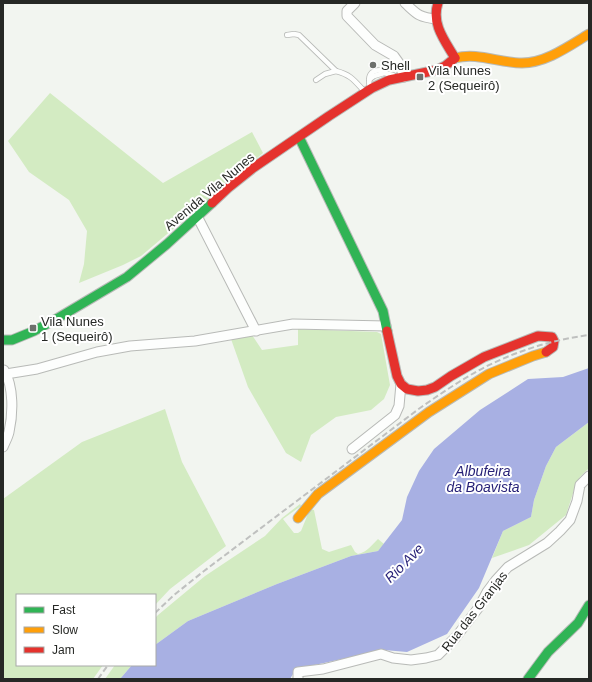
<svg xmlns="http://www.w3.org/2000/svg" width="592" height="682" viewBox="0 0 592 682" font-family="Helvetica,sans-serif">
	<rect width="100%" height="100%" fill="#f2f5f0"/>
	<!-- green -->
	<g fill="#d3ebc2">
		<path d="M 50,93 L 163,183 L 252,132 L 263,153 L 141,256 L 123,265 L 79,283 L 84,264 L 87,231 L 69,200 L 29,172 L 8,141 Z"/>
		<path d="M 298,329 L 377,332 L 381,334 L 390,385 L 384,399 L 371,410 L 336,417 L 311,435 L 301,462 L 286,453 L 248,387 L 231,339 L 252,335 L 262,350 L 298,345 Z"/>
		<path d="M 165,409 L 182,462 L 226,546 L 170,589 L 155,605 L 155,595 L 17,595 L 17,665 L 103,665 L 93,679 L 3,679 L 3,499 L 82,442 Z"/>
		<path d="M 589,422 L 589,468 L 580,477 L 575,487 L 566,515 L 529,545 L 492,558 L 503,531 L 531,517 L 534,500 L 546,466 L 556,447 Z"/>
		<path d="M 300,504 L 301,506 L 283,519 L 294,533 L 298,533 L 301,531 L 310,509 L 314,510 L 322,549 L 329,552 L 351,545 L 355,552 L 358,554 C 367,552 372,545 378,539 L 384,544 L 378,551 L 351,556 L 277,584 L 188,621 L 155,645 L 155,618 L 158,615 L 205,576 L 265,536 L 282,518 Z"/>
		<path d="M 115,665 L 132,665 L 120,679 L 105,679 Z"/>
	</g>
	<!-- water -->
	<path fill="#a8b0e3" d="M 589,368 L 589,422 L 556,447 L 546,466 L 534,500 L 531,517 L 503,531 L 479,588 L 447,634 L 407,652 L 384,650 L 296,669 L 290,679 L 120,679 L 132,665 L 155,665 L 155,645 L 188,621 L 277,584 L 351,556 L 378,551 L 402,520 L 407,497 L 419,471 L 434,449 L 480,410 L 528,379 L 563,377 Z"/>
	<g fill="none" stroke-linecap="round" stroke-linejoin="round">
		<!-- lane casing -->
		<g stroke="#b8bab7" stroke-width="6">
			<g id="lane">
				<path d="M 287,35 L 294,34 L 299,35 L 336,71 C 351,75 354,80 364,91"/>
				<path d="M 316,80 L 325,74 L 336,71"/>
				<path d="M 369,80 C 369,71 377,69 385,71"/>
				<path d="M 370,88 L 369,82 L 370,79 L 374,76 L 384,73 L 393,75"/>
			</g>
		</g>
		<!-- street casing -->
		<g stroke="#b8bab7" stroke-width="11">
			<g id="street">
				<path d="M 355,3 L 347,11 L 347,16 L 375,45 L 394,56 L 399,63 L 404,77"/>
				<path d="M 405,3 C 417,14 418,17 436,19"/>
				<path d="M 197,216 L 256,331"/>
				<path d="M 6,374 L 37,369 L 97,352 L 130,346 L 195,341 L 293,324 L 386,326"/>
				<path d="M 3,447 C 5,442 8,437 9,432 C 13,414 14,387 4,370"/>
				<path d="M 352,449 L 395,415 L 399,406 L 401,384"/>
				<path d="M 298,679 L 298,672 L 323,669 L 381,654 L 393,658 L 411,660 L 426,658 L 438,655 L 456,637 L 479,607 L 487,592 L 496,580 L 508,567 L 547,543 L 560,531 L 570,520 L 577,501 L 580,485 L 589,476"/>
			</g>
		</g>
		<!-- fast casing -->
		<g stroke="#b8bab7" stroke-width="11">
			<g id="fast">
				<path d="M 299,137 L 383,311 L 387,331"/>
				<path d="M 3,340 L 12,340 L 34,331 L 58,318 L 127,277 L 167,244 L 212,203"/>
				<path d="M 528,679 L 548,652 L 578,623 L 589,605"/>
			</g>
		</g>
		<!-- slow casing -->
		<g stroke="#b8bab7" stroke-width="11">
			<g id="slow">
				<path d="M 455,58 C 478,52 499,63 522,63 C 546,63 569,46 589,34"/>
				<path d="M 298,518 L 318,494 L 429,412 L 489,374 L 533,356 L 546,352"/>
			</g>
		</g>
		<!-- jam casing -->
		<g stroke="#b8bab7" stroke-width="11">
			<g id="jam">
				<path d="M 438,3 C 431,24 445,41 455,58"/>
				<path d="M 212,203 L 228,188 L 253,168 L 329,116 L 372,88 L 389,80 L 437,70 L 445,66 L 455,58"/>
				<path d="M 387,331 L 397,376 L 401,384 L 407,389 L 418,391 L 427,390 L 435,387 L 451,376 L 484,357 L 538,336 L 552,337 L 554,341 L 553,347 L 546,352"/>
			</g>
		</g>
		<!-- lane -->
		<use href="#lane" stroke="#fdfefd" stroke-width="4.5"/>
		<!-- street -->
		<use href="#street" stroke="#fdfefd" stroke-width="9"/>
		<!-- fast -->
		<use href="#fast" stroke="#30b455" stroke-width="9"/>
		<!-- slow -->
		<use href="#slow" stroke="#ff9f0a" stroke-width="9"/>
		<!-- jam -->
		<use href="#jam" stroke="#e5322d" stroke-width="9"/>
		<!-- rail -->
		<g stroke="#bfc0bf" stroke-width="2" stroke-dasharray="6 3" stroke-linecap="butt">
			<path d="M 155,613 L 174,595 L 204,571 L 420,408 C 433,399 446,390 459,382 C 498,357 543,341 589,335"/>
			<path d="M 98,679 L 108,665"/>
		</g>
	</g>
	<!-- markers -->
	<g fill="#6d706c" stroke="#fff" stroke-width="1.5">
		<circle cx="373" cy="65" r="4"/>
		<rect x="416" y="73" width="8" height="8" rx="2"/>
		<rect x="29" y="324" width="8" height="8" rx="2"/>
	</g>
	<g text-anchor="middle" stroke-width="4" stroke-linejoin="round" paint-order="stroke">
		<!-- poi labels -->
		<g font-size="13" fill="#262825" stroke="#fff" text-anchor="start">
			<text x="381" y="70">Shell</text>
			<text x="428" y="75">Vila Nunes<tspan x="428" dy="15">2 (Sequeirô)</tspan></text>
			<text x="41" y="326">Vila Nunes<tspan x="41" dy="15">1 (Sequeirô)</tspan></text>
		</g>
		<!-- street labels -->
		<g font-size="13" fill="#262825" stroke="#fff">
			<text transform="translate(209 191) rotate(-40)" y="5">Avenida Vila Nunes</text>
			<text transform="translate(474 611) rotate(-52)" y="5">Rua das Granjas</text>
		</g>
		<!-- water labels -->
		<g font-size="14" font-style="italic" fill="#251f76" stroke="#fff">
			<text x="483" y="476">Albufeira<tspan x="483" dy="16">da Boavista</tspan></text>
			<text transform="translate(404 563) rotate(-45)" y="5">Rio Ave</text>
		</g>
	</g>
	<!-- border -->
	<rect width="592" height="682" fill="none" stroke="#262825" stroke-width="8"/>
	<!-- legend -->
	<rect x="16" y="594" width="140" height="72" fill="#ffffff" stroke="#a8a9a8"/>
	<rect x="24" y="607" width="20" height="6" fill="#30b455" stroke="#a8a9a8"/>
	<text x="52" y="614" font-size="12" fill="#262825">Fast</text>
	<rect x="24" y="627" width="20" height="6" fill="#ff9f0a" stroke="#a8a9a8"/>
	<text x="52" y="634" font-size="12" fill="#262825">Slow</text>
	<rect x="24" y="647" width="20" height="6" fill="#e5322d" stroke="#a8a9a8"/>
	<text x="52" y="654" font-size="12" fill="#262825">Jam</text>
</svg>
